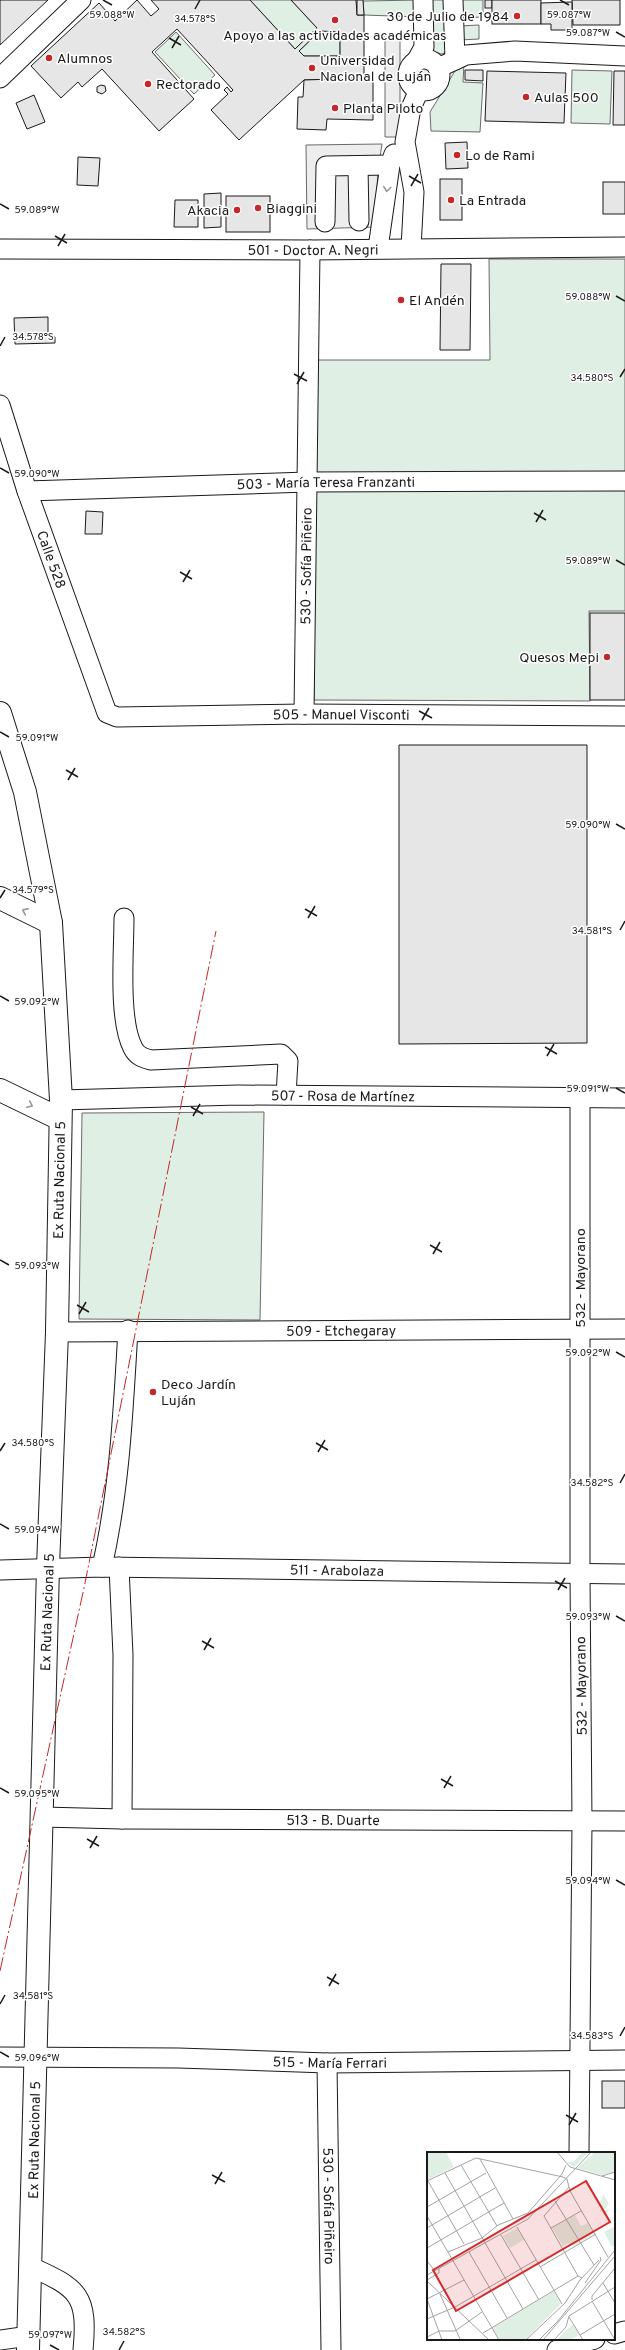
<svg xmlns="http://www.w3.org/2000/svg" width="625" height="2350" viewBox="0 0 625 2350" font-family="Overpass,sans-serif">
	<rect width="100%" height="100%" fill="#fff"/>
	<!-- green -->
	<g fill="#e0efe3" stroke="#6a6a6a">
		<path d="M 250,0 L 291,0 L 317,28 L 295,49 Z"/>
		<path d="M 420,0 L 420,17 L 364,15 L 363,1 Z"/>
		<path d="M 427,0 L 447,0 L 450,46 L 445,53 L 441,54 L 430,50 Z"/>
		<path d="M 456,0 L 483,0 L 483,17 L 456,18 Z"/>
		<path d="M 479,25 L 479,39 L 459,40 L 459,26 Z"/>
		<path d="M 320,31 L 340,32 L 340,56 L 304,56 L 299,51 Z"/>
		<path d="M 176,32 L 215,75 L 194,94 L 155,52 Z"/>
		<circle cx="424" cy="75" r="13"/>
		<path d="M 464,64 L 463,82 L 483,83 L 480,132 L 431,131 L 430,112 L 458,66 Z"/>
		<path d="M 572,70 L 612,71 L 610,124 L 571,123 Z"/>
		<path d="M 489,259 L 625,259 L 625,611 L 589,611 L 590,701 L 314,700 L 315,360 L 490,360 Z"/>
		<path d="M 264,1112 L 260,1320 L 79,1319 L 82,1113 Z"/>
	</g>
	<!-- parking -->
	<g fill="#ededed" stroke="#6a6a6a">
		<path d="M 400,34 L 400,137 L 385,137 L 385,35 Z"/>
		<path d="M 382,144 L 378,170 L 375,227 L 307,229 L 306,145 Z"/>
	</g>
	<!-- building -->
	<g fill="#e6e6e6" stroke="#1a1a1a" fill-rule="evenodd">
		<path d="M 0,0 L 48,0 L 0,45 Z"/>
		<path d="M 137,0 L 151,16 L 159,9 L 151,0 L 250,0 L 295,49 L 317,28 L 291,0 L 356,0 L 357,15 L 364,15 L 364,78 L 304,80 L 239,140 L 211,110 L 228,94 L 224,90 L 227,87 L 231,92 L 233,90 L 177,29 L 152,52 L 194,99 L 159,131 L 102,69 L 82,87 L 78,82 L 61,98 L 31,66 L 99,3 L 115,21 ZM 320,31 L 340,32 L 340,56 L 304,56 L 299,51 Z"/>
		<path d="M 357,0 L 363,0 L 364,15 L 357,15 Z"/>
		<rect x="485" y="0" width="7" height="8"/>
		<rect x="492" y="0" width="49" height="24"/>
		<path d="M 572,0 L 620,0 L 620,25 L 573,25 Z"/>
		<path d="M 572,2 L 572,30 L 551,30 L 551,24 L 541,24 L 541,3 Z"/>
		<path d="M 465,70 L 483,70 L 483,81 L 465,80 Z"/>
		<path d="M 487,71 L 566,73 L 564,123 L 485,121 Z"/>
		<path d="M 614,71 L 625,71 L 625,125 L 613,125 Z"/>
		<path d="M 364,78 L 373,78 L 373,120 L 327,119 L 326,130 L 297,129 L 298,97 L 303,97 L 304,80 Z"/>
		<path d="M 101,85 L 105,86 L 106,91 L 102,94 L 97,92 L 97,87 Z"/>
		<path d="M 34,95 L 45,122 L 27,129 L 16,103 Z"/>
		<path d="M 467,142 L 468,168 L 446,169 L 445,143 Z"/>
		<path d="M 78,157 L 100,158 L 98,186 L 77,185 Z"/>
		<rect x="440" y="179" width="22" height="41"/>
		<rect x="603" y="182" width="22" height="32"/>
		<path d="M 221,193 L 221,227 L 204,228 L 204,194 Z"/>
		<rect x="226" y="196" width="44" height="36"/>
		<path d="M 175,200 L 198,200 L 198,227 L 174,227 Z"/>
		<path d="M 441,264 L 471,264 L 470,350 L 440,350 Z"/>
		<path d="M 48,317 L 48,337 L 55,337 L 55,343 L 15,344 L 14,318 Z"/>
		<path d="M 86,511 L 103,512 L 102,534 L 85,534 Z"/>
		<rect x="590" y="613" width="35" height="87"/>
		<path d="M 399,745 L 587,745 L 587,1043 L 399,1044 Z"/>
		<rect x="602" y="2081" width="23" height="27"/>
	</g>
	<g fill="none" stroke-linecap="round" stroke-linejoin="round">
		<!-- minor casing -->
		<g stroke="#1a1a1a" stroke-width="21">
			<g id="minor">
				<path d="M 453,0 L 455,60"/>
				<circle cx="424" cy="75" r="16"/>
				<path d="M 416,62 L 424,47 L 423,0"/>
				<path d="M 438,68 L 466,55 L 515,51 L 625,56"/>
				<path d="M 0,78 L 81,0"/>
				<path d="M 358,166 L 359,221"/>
				<path d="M 325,222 L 326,166 L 390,165"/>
				<path d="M 378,248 L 390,165 L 394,154"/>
				<path d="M 411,248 L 414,192 L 405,142 L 411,108 L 419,90"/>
				<path id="s1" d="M 0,249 L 310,250 L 625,247"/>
				<path id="s2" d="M 0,405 L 27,491 L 107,713 L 117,717 L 304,714 L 625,716"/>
				<path id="s3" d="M 27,491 L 308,482 L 625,481"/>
				<path id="s4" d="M 304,714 L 310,250"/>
				<path d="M 124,918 C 124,951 118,1020 133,1048 C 137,1056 143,1058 151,1060 L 281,1054 L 288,1061 L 286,1095"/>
				<path id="s5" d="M 61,1100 L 238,1095 L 625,1098"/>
				<path id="s6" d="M 57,1332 L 625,1329"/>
				<path d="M 102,1567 C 120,1487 123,1412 128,1330"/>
				<path d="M 119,1567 L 123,1655 L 122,1819"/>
				<path id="s7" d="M 0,1570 L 102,1567 L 625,1574"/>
				<path id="s8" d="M 42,1817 L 122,1819 L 625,1821"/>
				<path id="s9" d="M 0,2057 L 178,2058 L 327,2063 L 625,2060"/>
				<path id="s10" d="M 327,2063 L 331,2350"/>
				<path d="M 579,2153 L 582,1822 L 580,1574 L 580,1098"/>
				<path d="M 31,2267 C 79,2288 88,2296 83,2350"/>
				<path d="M 614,2334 L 625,2331"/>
				<path d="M 0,2340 L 29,2336"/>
				<path d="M 557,2350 L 595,2339"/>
			</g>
		</g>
		<!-- major casing -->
		<g stroke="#1a1a1a" stroke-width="24">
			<g id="major">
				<path d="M 0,713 L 25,792 L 51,923 L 61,1100 L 57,1332 L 48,1567 L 28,2350"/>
				<path d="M 0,898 L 51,923"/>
				<path d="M 0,1090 L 60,1119"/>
			</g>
		</g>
		<!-- minor -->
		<use href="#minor" stroke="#fff" stroke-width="19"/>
		<!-- major -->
		<use href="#major" stroke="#fff" stroke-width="22"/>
		<!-- power -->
		<path stroke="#c62828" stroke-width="1" stroke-dasharray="14 3 2 3" stroke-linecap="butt" d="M 0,1971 L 84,1588 L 216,931"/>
	</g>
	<!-- one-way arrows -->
	<defs><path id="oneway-chevron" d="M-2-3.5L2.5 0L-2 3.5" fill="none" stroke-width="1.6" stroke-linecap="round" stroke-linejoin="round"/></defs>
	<g stroke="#989898">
		<use href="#oneway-chevron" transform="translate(387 189) rotate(98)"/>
		<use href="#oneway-chevron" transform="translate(25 911) rotate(-154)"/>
		<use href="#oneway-chevron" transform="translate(30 1105) rotate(25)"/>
	</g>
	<!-- ticks -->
	<path fill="none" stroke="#1a1a1a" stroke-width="1.5" d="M 103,0 L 112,5M 560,0 L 569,5M 195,9 L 200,0M 616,32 L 625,37M 169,38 L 181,45M 172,48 L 179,36M 409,176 L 421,183M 411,186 L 418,174M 0,204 L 9,209M 55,236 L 67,243M 58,246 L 65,234M 616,296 L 625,301M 0,346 L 5,337M 294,374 L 307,381M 620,377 L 625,369M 297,384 L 304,372M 0,468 L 9,473M 534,513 L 546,520M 536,522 L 543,510M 616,560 L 625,565M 180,572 L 192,579M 183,582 L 190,570M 419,711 L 432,718M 422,720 L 429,708M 0,732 L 9,737M 66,770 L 78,777M 68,780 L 75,768M 616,824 L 625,829M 0,898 L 5,890M 305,909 L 317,916M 308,918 L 315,906M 620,930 L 625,921M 0,996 L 9,1001M 545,1047 L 557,1054M 547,1056 L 554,1044M 616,1088 L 625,1093M 191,1107 L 203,1114M 193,1116 L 200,1104M 430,1245 L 442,1252M 433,1254 L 440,1242M 0,1260 L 9,1265M 77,1305 L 89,1312M 79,1314 L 86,1302M 616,1352 L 625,1357M 316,1443 L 328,1450M 0,1451 L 5,1443M 318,1452 L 325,1440M 620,1483 L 625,1474M 0,1524 L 9,1529M 555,1581 L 567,1588M 558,1590 L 565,1578M 616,1616 L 625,1621M 202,1641 L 214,1648M 204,1650 L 211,1638M 441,1779 L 453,1786M 0,1788 L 9,1793M 444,1788 L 451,1776M 87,1839 L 99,1846M 90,1848 L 97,1836M 616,1880 L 625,1885M 327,1977 L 339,1984M 329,1986 L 336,1974M 0,2004 L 5,1995M 620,2036 L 625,2027M 0,2052 L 9,2057M 566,2115 L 578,2122M 569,2125 L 576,2113M 212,2175 L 225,2182M 215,2184 L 222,2172M 50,2345 L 59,2350M 119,2350 L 124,2341"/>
	<!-- markers -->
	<g fill="#c62828" stroke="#fff" stroke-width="1.5">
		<circle cx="517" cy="16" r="4"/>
		<circle cx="335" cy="20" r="4"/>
		<circle cx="49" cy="58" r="4"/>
		<circle cx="312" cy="68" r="4"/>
		<circle cx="148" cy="84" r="4"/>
		<circle cx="526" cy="97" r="4"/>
		<circle cx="335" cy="108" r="4"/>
		<circle cx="457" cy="155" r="4"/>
		<circle cx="451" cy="200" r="4"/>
		<circle cx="258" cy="208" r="4"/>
		<circle cx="237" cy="210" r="4"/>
		<circle cx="401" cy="300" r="4"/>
		<circle cx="607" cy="657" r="4"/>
		<circle cx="153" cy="1392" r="4"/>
	</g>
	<g text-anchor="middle" stroke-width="3" stroke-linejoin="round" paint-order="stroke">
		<!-- poi labels -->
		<g font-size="14" fill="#1a1a1a" stroke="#fff" text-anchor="start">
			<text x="509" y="21" text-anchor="end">30 de Julio de 1984</text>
			<text x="335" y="40" text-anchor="middle">Apoyo a las actividades académicas</text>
			<text x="57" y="63">Alumnos</text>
			<text x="320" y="65">Universidad<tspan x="320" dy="16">Nacional de Luján</tspan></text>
			<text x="156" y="89">Rectorado</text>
			<text x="534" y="102">Aulas 500</text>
			<text x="343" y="113">Planta Piloto</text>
			<text x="465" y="160">Lo de Rami</text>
			<text x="459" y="205">La Entrada</text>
			<text x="266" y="213">Biaggini</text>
			<text x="229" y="215" text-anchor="end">Akacia</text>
			<text x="409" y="305">El Andén</text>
			<text x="599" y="662" text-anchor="end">Quesos Mepi</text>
			<text x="161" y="1389">Deco Jardín<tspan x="161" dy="16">Luján</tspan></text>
		</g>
		<!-- street labels -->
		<g font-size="14" fill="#1a1a1a" stroke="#fff">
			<text dy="5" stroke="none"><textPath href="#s1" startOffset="313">501 - Doctor A. Negri</textPath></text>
			<text dy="5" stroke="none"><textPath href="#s3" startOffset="299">503 - María Teresa Franzanti</textPath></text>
			<text dy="5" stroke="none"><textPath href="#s2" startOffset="163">Calle 528</textPath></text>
			<text dy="5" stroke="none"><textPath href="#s4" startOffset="148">530 - Sofía Piñeiro</textPath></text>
			<text dy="5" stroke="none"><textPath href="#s2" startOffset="561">505 - Manuel Visconti</textPath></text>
			<text dy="5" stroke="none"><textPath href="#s5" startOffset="282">507 - Rosa de Martínez</textPath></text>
			<text transform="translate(59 1180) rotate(-89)" y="5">Ex Ruta Nacional 5</text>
			<text transform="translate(580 1278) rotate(-90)" y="5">532 - Mayorano</text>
			<text dy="5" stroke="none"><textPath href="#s6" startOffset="284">509 - Etchegaray</textPath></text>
			<text dy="5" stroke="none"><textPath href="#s7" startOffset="337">511 - Arabolaza</textPath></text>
			<text transform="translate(47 1612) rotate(-88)" y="5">Ex Ruta Nacional 5</text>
			<text transform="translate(581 1686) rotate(-91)" y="5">532 - Mayorano</text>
			<text dy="5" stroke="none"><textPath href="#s8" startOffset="291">513 - B. Duarte</textPath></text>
			<text dy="5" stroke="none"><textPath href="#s9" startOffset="330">515 - María Ferrari</textPath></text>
			<text transform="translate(34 2140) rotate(-89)" y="5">Ex Ruta Nacional 5</text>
			<text dy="5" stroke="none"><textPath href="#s10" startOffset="143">530 - Sofía Piñeiro</textPath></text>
		</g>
	</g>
	<!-- overview -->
	<g transform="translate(427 2152)">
		<rect width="188" height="188" fill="#fff"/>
		<path d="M 0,0 L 19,0 L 27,15 L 0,28 ZM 156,0 L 162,0 L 147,15 L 140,11 L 147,9 ZM 168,0 L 188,1 L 188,18 L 185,21 L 175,23 L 150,16 ZM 176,42 L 182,52 L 176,59 L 183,57 L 177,63 L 175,59 L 172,60 L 174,57 L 172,53 L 179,51 L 173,52 ZM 148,63 L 154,74 L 161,71 L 167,82 L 147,94 L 141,91 L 136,94 L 125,76 ZM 188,74 L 188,92 L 185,95 L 177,80 ZM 90,76 L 97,88 L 83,96 L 76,84 ZM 127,139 L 134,152 L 98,188 L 73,188 L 65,176 ZM 146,172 L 152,183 L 143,188 L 129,188 Z" fill="#e0efe3"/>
		<path fill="none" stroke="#a3a3a3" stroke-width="1" d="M 130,0 L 143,15 L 188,28M 53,7 L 86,67M 34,13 L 70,74M 18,21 L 96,157M 175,24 L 188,20M 0,29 L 49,6 L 136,25 L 140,27 L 143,39 L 181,105M 1,29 L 37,92M 142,35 L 117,64 L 151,124 L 155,126M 128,49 L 167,113M 0,55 L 59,21M 0,64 L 72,188M 90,75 L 135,152M 0,76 L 68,36M 124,76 L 154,59M 74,83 L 112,148M 0,96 L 77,51M 21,100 L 55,86 L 71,73 L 101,61 L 135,22 L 139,13M 42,100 L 80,166M 0,109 L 8,119M 113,115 L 169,82M 0,123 L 101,67 L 164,0M 0,128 L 12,121 L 12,117M 0,129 L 62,188M 158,131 L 174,108 L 173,105M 176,131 L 188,151M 13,142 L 33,187M 0,147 L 15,188M 0,147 L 37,128M 165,148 L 165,144 L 188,116M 165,149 L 188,188M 142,164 L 188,135M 142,165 L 156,188M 0,167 L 28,155 L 109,108M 56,181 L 151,124M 153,183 L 188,162M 0,185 L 12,179 L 28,179 L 55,160M 99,188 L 138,151 L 153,128 L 172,108M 112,188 L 130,170 L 188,98M 116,188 L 188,104M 127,188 L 139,175 L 142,164"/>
		<path fill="#d62828" fill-opacity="0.15" stroke="#d62828" stroke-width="2" d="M 159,29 L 183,70 L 29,159 L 6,118 Z"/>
		<rect width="188" height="188" fill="none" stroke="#1a1a1a" stroke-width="2"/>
	</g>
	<g font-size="10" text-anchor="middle" fill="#1a1a1a" stroke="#fff" stroke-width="3" stroke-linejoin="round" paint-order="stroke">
		<text x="112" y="18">59.088°W</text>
		<text x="569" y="18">59.087°W</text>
		<text x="195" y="22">34.578°S</text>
		<text x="588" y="36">59.087°W</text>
		<text x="37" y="213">59.089°W</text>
		<text x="588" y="300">59.088°W</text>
		<text x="33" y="340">34.578°S</text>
		<text x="592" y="381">34.580°S</text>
		<text x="37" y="477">59.090°W</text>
		<text x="588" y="564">59.089°W</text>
		<text x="37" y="741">59.091°W</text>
		<text x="588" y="828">59.090°W</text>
		<text x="33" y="893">34.579°S</text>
		<text x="592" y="934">34.581°S</text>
		<text x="37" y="1005">59.092°W</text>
		<text x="588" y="1092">59.091°W</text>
		<text x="37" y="1269">59.093°W</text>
		<text x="588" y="1356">59.092°W</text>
		<text x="33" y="1446">34.580°S</text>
		<text x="592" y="1486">34.582°S</text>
		<text x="37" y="1533">59.094°W</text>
		<text x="588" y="1620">59.093°W</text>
		<text x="37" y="1797">59.095°W</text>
		<text x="588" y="1884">59.094°W</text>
		<text x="33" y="1999">34.581°S</text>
		<text x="592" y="2039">34.583°S</text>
		<text x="37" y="2061">59.096°W</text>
		<text x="124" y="2335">34.582°S</text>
		<text x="50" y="2338">59.097°W</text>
	</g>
</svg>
